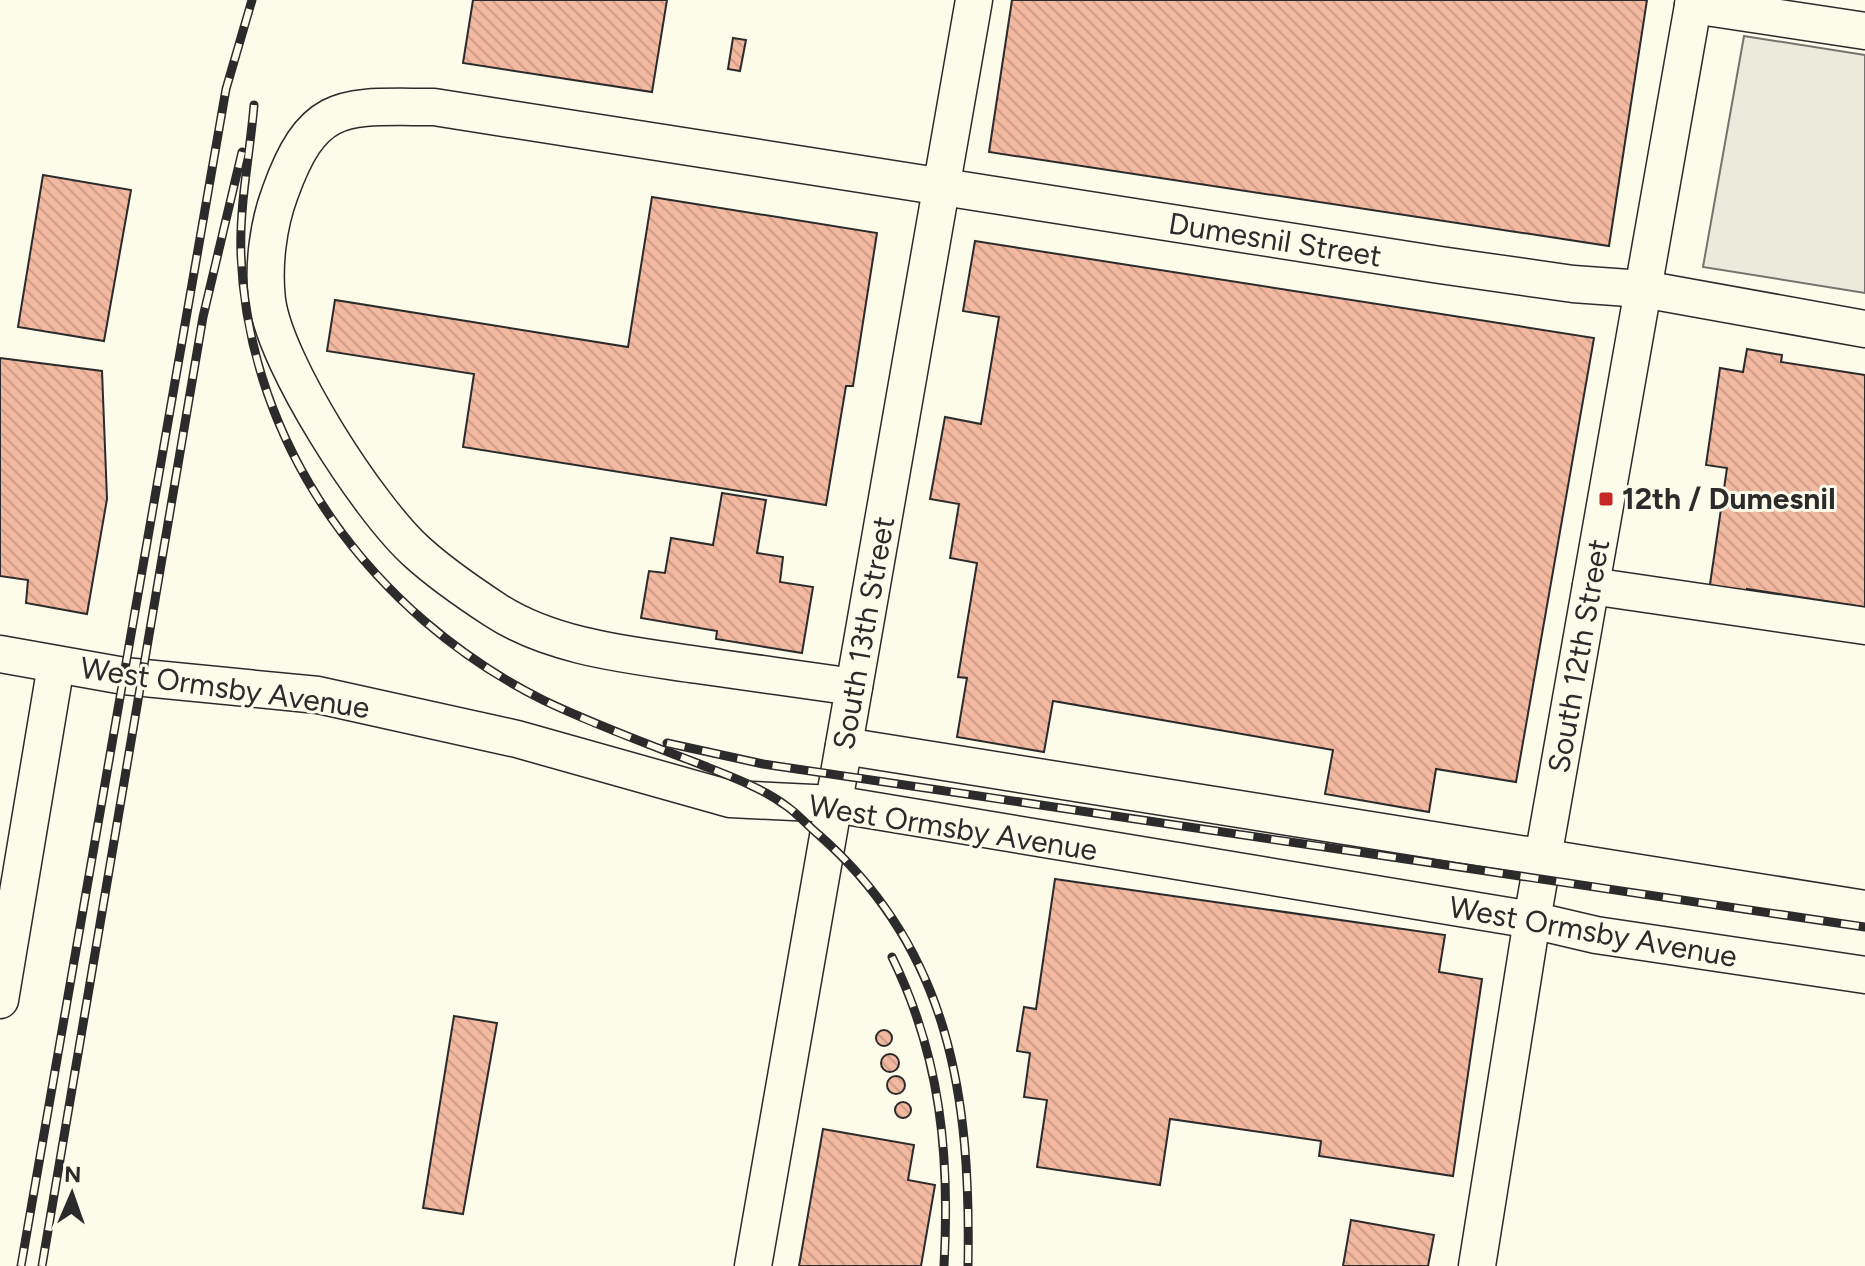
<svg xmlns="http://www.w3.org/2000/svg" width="1865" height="1266" viewBox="0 0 1865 1266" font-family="Figtree,sans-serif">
	<defs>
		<pattern id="building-back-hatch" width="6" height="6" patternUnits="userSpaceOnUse" patternTransform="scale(2)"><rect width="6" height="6" fill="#f2b8a0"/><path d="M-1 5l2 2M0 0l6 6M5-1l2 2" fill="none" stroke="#d09e8a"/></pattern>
	</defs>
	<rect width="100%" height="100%" fill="#fdfbea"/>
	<!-- parking -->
	<path fill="#eceadb" stroke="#74746e" stroke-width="2" d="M 1744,36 L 1865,55 L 1865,293 L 1703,267 Z"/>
	<!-- building -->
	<g fill="url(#building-back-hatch)" stroke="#2b2b2b" stroke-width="2">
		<path d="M 473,0 L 667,0 L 652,92 L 463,63 Z"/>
		<path d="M 1012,0 L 1647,0 L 1609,246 L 989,152 Z"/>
		<path d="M 733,38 L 746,40 L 740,71 L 728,69 Z"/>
		<path d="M 43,175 L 131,190 L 104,341 L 18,327 Z"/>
		<path d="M 652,197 L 877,233 L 853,386 L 846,386 L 826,505 L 463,447 L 474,374 L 327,351 L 335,300 L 628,347 Z"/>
		<path d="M 975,241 L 1594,338 L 1516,782 L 1436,769 L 1429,812 L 1325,794 L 1333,750 L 1053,701 L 1044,752 L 957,737 L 967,678 L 958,677 L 977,563 L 950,558 L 959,504 L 930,499 L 945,417 L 981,424 L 999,317 L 963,311 Z"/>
		<path d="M 1747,349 L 1782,355 L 1781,362 L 1865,375 L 1865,607 L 1747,589 L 1746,596 L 1709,591 L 1727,468 L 1706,465 L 1720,368 L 1743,372 Z"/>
		<path d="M 0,358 L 102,371 L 107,499 L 87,614 L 26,603 L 28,580 L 0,576 Z"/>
		<path d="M 722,493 L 766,500 L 757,553 L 783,557 L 780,582 L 813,587 L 802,653 L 716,639 L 717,631 L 641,618 L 649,571 L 665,573 L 671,538 L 713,545 Z"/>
		<path d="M 1055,879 L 1445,935 L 1439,972 L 1482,979 L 1453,1176 L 1319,1156 L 1321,1141 L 1170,1119 L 1160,1185 L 1037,1167 L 1047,1100 L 1024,1097 L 1030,1053 L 1017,1051 L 1024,1007 L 1036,1009 Z"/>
		<path d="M 454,1016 L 497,1023 L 463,1214 L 423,1208 Z"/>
		<circle cx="884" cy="1038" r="8"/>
		<circle cx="890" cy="1063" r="9"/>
		<circle cx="896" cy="1085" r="9"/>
		<circle cx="903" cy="1110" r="8"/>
		<path d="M 823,1129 L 914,1145 L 908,1180 L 935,1185 L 921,1266 L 799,1266 Z"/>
		<path d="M 1351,1220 L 1434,1235 L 1428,1266 L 1343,1266 Z"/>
	</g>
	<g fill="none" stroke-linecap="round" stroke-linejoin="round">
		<!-- minor casing -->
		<g stroke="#2b2b2b" stroke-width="39">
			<g id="minor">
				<path d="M 1693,5 L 1865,31"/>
				<path d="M 1591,586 L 1865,626"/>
				<path d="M 0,654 L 124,676 L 318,695 L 517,739 L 730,799 L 834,804 L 1532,920 L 1596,935 L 1865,975"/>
				<path d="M 854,687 C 802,680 750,672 698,665 C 632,655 553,648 495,610 C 469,593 440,573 417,552 C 369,509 275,364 267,300 C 263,266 268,225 280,193 C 314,98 345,107 434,107 L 1440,265 L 1573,284 L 1643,289 L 1865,329"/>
				<path d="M 844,746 L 1865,909"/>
				<path d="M 0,1000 L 56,665"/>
				<path d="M 753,1266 L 974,0"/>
				<path d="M 1477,1266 L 1532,920 L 1694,0"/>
			</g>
		</g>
		<!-- minor -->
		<use href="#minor" stroke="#fdfbea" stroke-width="36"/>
		<!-- rail casing -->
		<g stroke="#2b2b2b" stroke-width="9">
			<g id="rail">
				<path d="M 254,105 C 250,154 239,206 241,255 C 249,448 373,615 543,700 C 593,724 645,743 697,763 C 726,775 759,786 785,805 C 797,813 807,825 819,835 C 951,951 971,1099 968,1266"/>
				<path d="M 667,743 L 763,764 L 1865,927"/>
				<path d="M 892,957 C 941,1057 950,1156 944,1266"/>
				<path d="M 21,1266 L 226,89 L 252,0"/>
				<path d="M 42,1266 L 203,317 L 242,152"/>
			</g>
		</g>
		<!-- rail -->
		<use href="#rail" stroke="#fdfbea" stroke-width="6" stroke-dasharray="18" stroke-linecap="butt"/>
	</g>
	<!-- markers -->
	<rect fill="#c62828" stroke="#fdfbea" stroke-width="3" x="1598" y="491" width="16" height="16" rx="4"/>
	<g text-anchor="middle" stroke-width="6" stroke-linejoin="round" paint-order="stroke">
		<!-- street labels -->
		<g font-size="30" fill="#2b2b2b" stroke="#fdfbea">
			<text transform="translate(1275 240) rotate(9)" y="10">Dumesnil Street</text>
			<text transform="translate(864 633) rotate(-80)" y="10">South 13th Street</text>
			<text transform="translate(1579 656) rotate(-80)" y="10">South 12th Street</text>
			<text transform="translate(225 688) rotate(8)" y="10">West Ormsby Avenue</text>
			<text transform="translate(953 828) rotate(9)" y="10">West Ormsby Avenue</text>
			<text transform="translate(1593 932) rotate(10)" y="10">West Ormsby Avenue</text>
		</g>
		<!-- poi labels -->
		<g font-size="30" font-weight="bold" fill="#2b2b2b" stroke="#fdfbea" text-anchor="start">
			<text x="1622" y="509">12th / Dumesnil</text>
		</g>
	</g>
	<!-- north arrow -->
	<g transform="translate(72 1194) rotate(2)" stroke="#fdfbea" stroke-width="6" paint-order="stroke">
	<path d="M0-6L14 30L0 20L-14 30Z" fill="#2b2b2b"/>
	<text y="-12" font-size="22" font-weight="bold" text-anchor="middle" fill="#2b2b2b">N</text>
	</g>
</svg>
